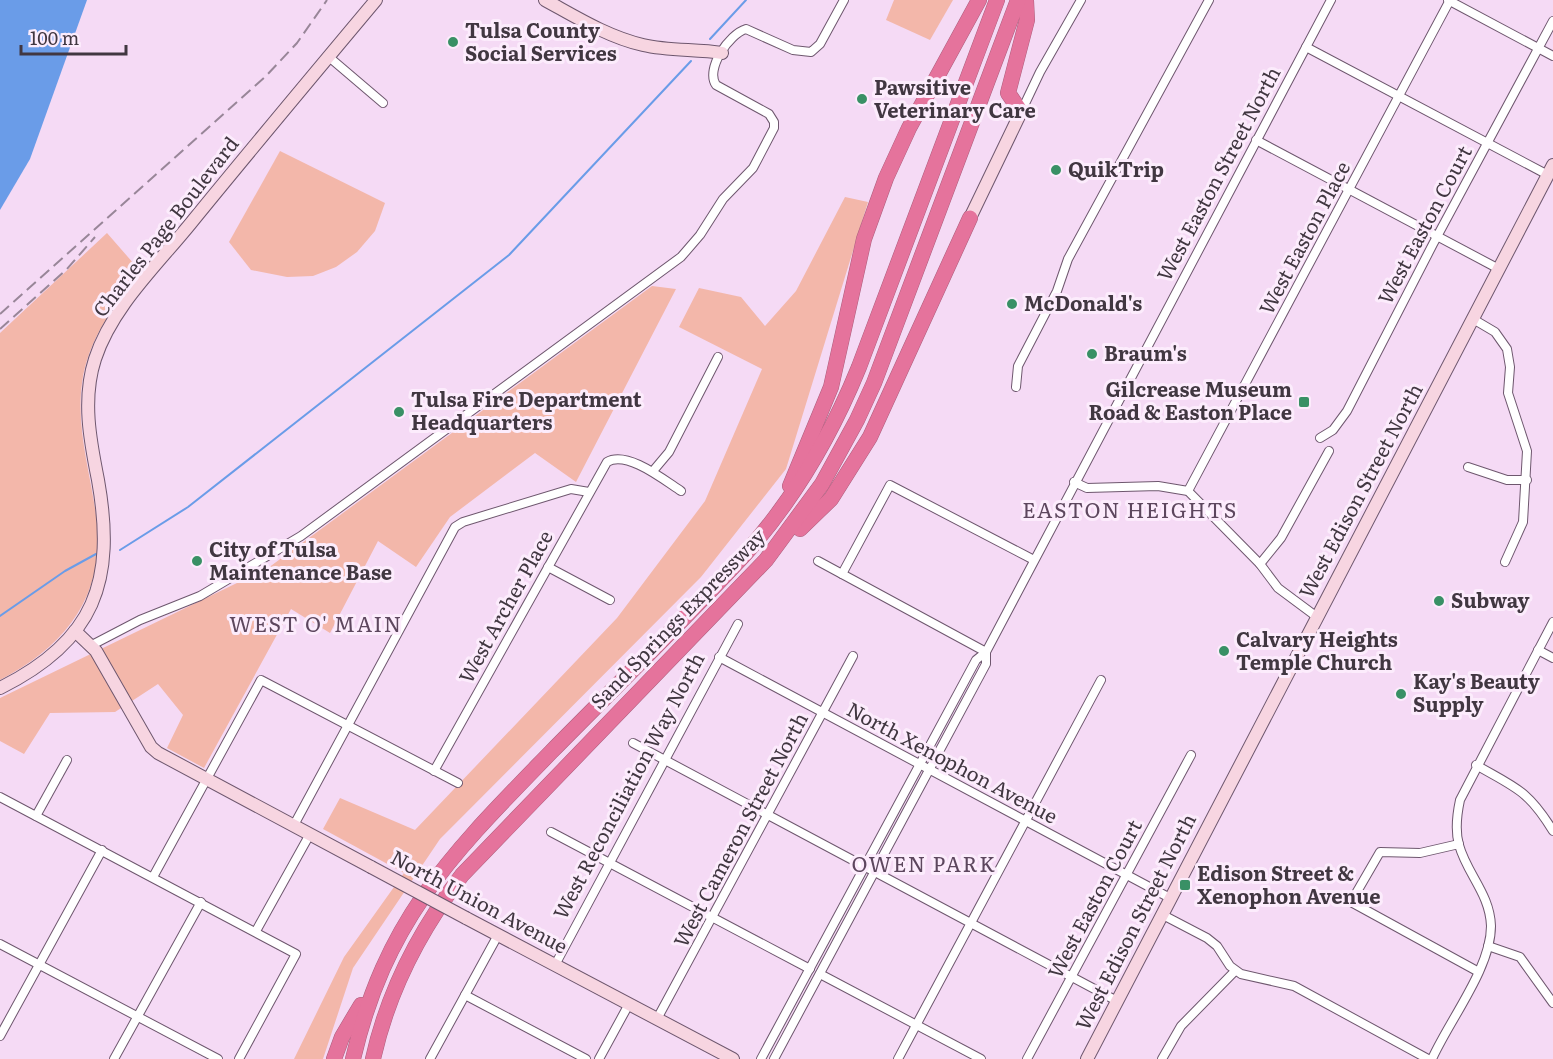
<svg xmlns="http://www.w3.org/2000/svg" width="1553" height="1059" viewBox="0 0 1553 1059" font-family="Literata,serif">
	<rect width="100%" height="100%" fill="#f5daf5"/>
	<!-- green -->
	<g fill="#f3b7aa">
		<path d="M 894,0 L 953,0 L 930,40 L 886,20 Z"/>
		<path d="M 280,151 L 385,203 L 375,231 L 357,252 L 336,267 L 313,276 L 287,277 L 251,270 L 229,242 Z"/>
		<path d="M 845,197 L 868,202 L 786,469 L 701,577 L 440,839 L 353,968 L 323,1059 L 294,1059 L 344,957 L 404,873 L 323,829 L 340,798 L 415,830 L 617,618 L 705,501 L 762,369 L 679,327 L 699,288 L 741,297 L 765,326 L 796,291 Z"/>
		<path d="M 107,233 L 141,272 C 114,305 88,339 82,383 C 76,428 90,471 96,515 C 107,594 67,645 0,680 L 0,333 Z"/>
		<path d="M 652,286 L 676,289 L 576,482 L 535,453 L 450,517 L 416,567 L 378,541 L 330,633 L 291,609 L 204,768 L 167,748 L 183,715 L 158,684 L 115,712 L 50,713 L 24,754 L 0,741 L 0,698 L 268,568 Z"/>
	</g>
	<!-- water -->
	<path fill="#6a9ce8" d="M 0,0 L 87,0 L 30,159 L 0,210 Z"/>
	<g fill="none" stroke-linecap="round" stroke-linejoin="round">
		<!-- stream -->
		<g stroke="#6a9ce8" stroke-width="2">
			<path d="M 710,39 L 746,0"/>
			<path d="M 120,550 L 188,507 L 509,255 L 691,61"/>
			<path d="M 0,616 L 65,571 L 96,554"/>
		</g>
		<!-- street casing -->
		<g stroke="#6e576e" stroke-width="10">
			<g id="street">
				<path d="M 1448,0 L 1553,56"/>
				<path d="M 1306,47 L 1548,175"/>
				<path d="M 329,57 L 383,103"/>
				<path d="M 1021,112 L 1040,72 L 1081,0"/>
				<path d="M 1256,140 L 1499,269"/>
				<path d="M 1473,319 L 1495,332 L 1507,349 L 1510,367 L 1508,393 L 1527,451 L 1523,522 L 1505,562"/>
				<path d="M 1016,387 L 1018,366 L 1057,291 L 1068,259 L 1209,0"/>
				<path d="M 1320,438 L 1333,430 L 1347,411 L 1433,244 L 1553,21"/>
				<path d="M 1468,467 L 1507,480 L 1527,480"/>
				<path d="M 653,471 L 669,452 L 718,357"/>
				<path d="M 1074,482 L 1087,488 L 1158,486 L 1188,491 L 1260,564 L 1278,588 L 1317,617"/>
				<path d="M 1188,491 L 1450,0"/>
				<path d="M 818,561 L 986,652"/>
				<path d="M 1260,564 L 1281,538 L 1329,451"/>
				<path d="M 548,567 L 610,600"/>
				<path d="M 842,574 L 890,485 L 1034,560"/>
				<path d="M 92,645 L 140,620 L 200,596 L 301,536 L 681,257 L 700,235 L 723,199 L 753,168 L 774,128 L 774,122 L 769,114 L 716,85 C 705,69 729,34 746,29 L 793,50 L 811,52 L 820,44 L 844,0"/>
				<path d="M 1538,650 L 1553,658"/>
				<path d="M 719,657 L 1170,898"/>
				<path d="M 633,743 L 1117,1001"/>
				<path d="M 1476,765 C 1516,788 1528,790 1553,831"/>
				<path d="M 434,771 L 607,462 C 627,450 664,480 681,491"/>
				<path d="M 0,797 L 296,954 L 239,1059"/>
				<path d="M 36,816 L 67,760"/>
				<path d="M 294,825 L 455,527 L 463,522 L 571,489 L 589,492"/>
				<path d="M 551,832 L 810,969"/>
				<path d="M 1459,844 L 1420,853 L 1380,852 L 1351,902 L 1477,971"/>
				<path d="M 153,877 L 261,680 L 458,783"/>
				<path d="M 1161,914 L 1207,938 L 1217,946 L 1230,966 L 1241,974 L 1294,986 L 1428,1059"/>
				<path d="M 256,931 L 310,834"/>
				<path d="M 0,944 L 218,1059"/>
				<path d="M 1488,946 L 1520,957 L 1553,1003"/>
				<path d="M 555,965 L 738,624"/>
				<path d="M 820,974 L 981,1059"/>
				<path d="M 465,995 L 586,1059"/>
				<path d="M 657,1019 L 853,656"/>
				<path d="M 0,1036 L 102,850"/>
				<path d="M 114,1059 L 201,902"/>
				<path d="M 430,1059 L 498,935"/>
				<path d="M 599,1059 L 629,1004"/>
				<path d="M 761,1059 L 976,660 L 986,652 L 1331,0"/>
				<path d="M 774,1059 L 986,664 L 986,652"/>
				<path d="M 898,1059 L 1101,680"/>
				<path d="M 1027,1059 L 1191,755"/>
				<path d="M 1162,1059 L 1181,1026 L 1235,971"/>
				<path d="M 1432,1059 C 1450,1019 1491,968 1491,926 C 1490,894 1467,874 1459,845 C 1455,831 1457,814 1460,800 L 1553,622"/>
			</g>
		</g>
		<!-- secondary casing -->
		<g stroke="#6e576e" stroke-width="14">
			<g id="secondary">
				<path d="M 545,0 C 576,17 608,37 643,45 C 668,51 696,49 722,53"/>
				<path d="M 970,218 L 1021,112"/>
				<path d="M 75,631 L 96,651 L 151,747 L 158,753 L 371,867"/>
				<path d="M 0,688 C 95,641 116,581 98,480 C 90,440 82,399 95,359 C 112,307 157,265 191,223 C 252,148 314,74 376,0"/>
				<path d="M 466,918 L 733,1059"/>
				<path d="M 1087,1059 L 1553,165"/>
			</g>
		</g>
		<!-- highway casing -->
		<g stroke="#ac5e7c" stroke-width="16">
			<g id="highway">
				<path d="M 1021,112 L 1008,93 L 1027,20 L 1026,0"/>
				<path d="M 790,486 L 831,387 L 864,239 L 886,178 L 909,128 L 979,0"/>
				<path d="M 800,529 L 831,499 L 870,437 L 970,218"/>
				<path d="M 334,1059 L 342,1037 L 361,1005"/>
				<path d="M 353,1059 C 386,917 454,852 551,752 C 616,686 682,622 745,554 C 794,499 831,436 859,367 L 997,0"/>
				<path d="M 373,1059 C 388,991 420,930 462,875 L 766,560 L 822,484 L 857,420 L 874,383 L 1018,0"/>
			</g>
		</g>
		<!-- street -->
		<use href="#street" stroke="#fff" stroke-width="8"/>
		<!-- secondary -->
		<use href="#secondary" stroke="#f7d5e1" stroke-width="12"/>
		<!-- highway -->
		<use href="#highway" stroke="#e5739c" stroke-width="15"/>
		<!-- rail -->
		<g stroke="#988698" stroke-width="2" stroke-dasharray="12 6" stroke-linecap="butt">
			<path d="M 0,314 L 266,76 L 297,43 L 327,0"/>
			<path d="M 0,329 L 67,269 L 95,237"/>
		</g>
		<!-- secondary-bridge casing -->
		<g stroke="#6e576e" stroke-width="14" stroke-linecap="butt">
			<path id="secondary-bridge" d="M 371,867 L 466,918"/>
		</g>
		<!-- secondary-bridge -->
		<use href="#secondary-bridge" stroke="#f7d5e1" stroke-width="12"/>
	</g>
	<!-- markers -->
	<g fill="#399065" stroke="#fcecfc" stroke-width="2">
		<circle cx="453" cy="42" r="6"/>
		<circle cx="862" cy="99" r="6"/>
		<circle cx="1056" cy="170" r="6"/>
		<circle cx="1012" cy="304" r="6"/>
		<circle cx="1092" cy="354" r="6"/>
		<rect x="1298" y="396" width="12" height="12" rx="3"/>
		<circle cx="399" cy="412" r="6"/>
		<circle cx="197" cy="561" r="6"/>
		<circle cx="1439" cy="601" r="6"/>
		<circle cx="1224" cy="651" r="6"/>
		<circle cx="1401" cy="694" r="6"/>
		<rect x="1179" y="879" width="12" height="12" rx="3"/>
	</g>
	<g text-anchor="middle" stroke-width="6" stroke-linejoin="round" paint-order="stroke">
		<!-- poi labels -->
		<g font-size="20" font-weight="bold" fill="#413741" stroke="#fcecfc" text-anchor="start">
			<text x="465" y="38">Tulsa County<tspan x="465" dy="23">Social Services</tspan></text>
			<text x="874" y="95">Pawsitive<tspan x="874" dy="23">Veterinary Care</tspan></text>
			<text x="1068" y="177">QuikTrip</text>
			<text x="1024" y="311">McDonald's</text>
			<text x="1104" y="361">Braum's</text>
			<text x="1292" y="397" text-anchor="end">Gilcrease Museum<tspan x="1292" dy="23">Road &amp; Easton Place</tspan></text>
			<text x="411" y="407">Tulsa Fire Department<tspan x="411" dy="23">Headquarters</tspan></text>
			<text x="209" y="557">City of Tulsa<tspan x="209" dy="23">Maintenance Base</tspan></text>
			<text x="1451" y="608">Subway</text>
			<text x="1236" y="647">Calvary Heights<tspan x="1236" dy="23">Temple Church</tspan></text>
			<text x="1413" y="689">Kay's Beauty<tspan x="1413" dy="23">Supply</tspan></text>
			<text x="1197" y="881">Edison Street &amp;<tspan x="1197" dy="23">Xenophon Avenue</tspan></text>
		</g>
		<!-- street labels -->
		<g font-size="20" fill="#413741" stroke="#fcecfc">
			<text transform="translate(1219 174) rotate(-62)" y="7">West Easton Street North</text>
			<text transform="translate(1425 225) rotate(-62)" y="7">West Easton Court</text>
			<text transform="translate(166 227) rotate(-52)" y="7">Charles Page Boulevard</text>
			<text transform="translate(1305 238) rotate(-62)" y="7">West Easton Place</text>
			<text transform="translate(1361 491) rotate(-62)" y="7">West Edison Street North</text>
			<text transform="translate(506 607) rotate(-61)" y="7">West Archer Place</text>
			<text transform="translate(678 619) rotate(-46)" y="7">Sand Springs Expressway</text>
			<text transform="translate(952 763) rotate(28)" y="7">North Xenophon Avenue</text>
			<text transform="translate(629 786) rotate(-62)" y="7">West Reconciliation Way North</text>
			<text transform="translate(741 830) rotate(-62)" y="7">West Cameron Street North</text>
			<text transform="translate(1095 899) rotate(-62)" y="7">West Easton Court</text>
			<text transform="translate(479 902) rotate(28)" y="7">North Union Avenue</text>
			<text transform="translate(1136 922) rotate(-63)" y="7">West Edison Street North</text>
		</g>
		<!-- neighbourhood labels -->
		<g font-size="21" letter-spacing="1.5" fill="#5d475e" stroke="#fcecfc">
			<text x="1130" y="518">EASTON HEIGHTS</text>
			<text x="316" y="632">WEST O' MAIN</text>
			<text x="924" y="872">OWEN PARK</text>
		</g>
	</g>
	<!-- scale -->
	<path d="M21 45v9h105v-9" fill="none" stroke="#413741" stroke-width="3"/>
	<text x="30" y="45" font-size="18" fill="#413741" stroke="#fcecfc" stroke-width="4.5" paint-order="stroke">100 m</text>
</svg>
